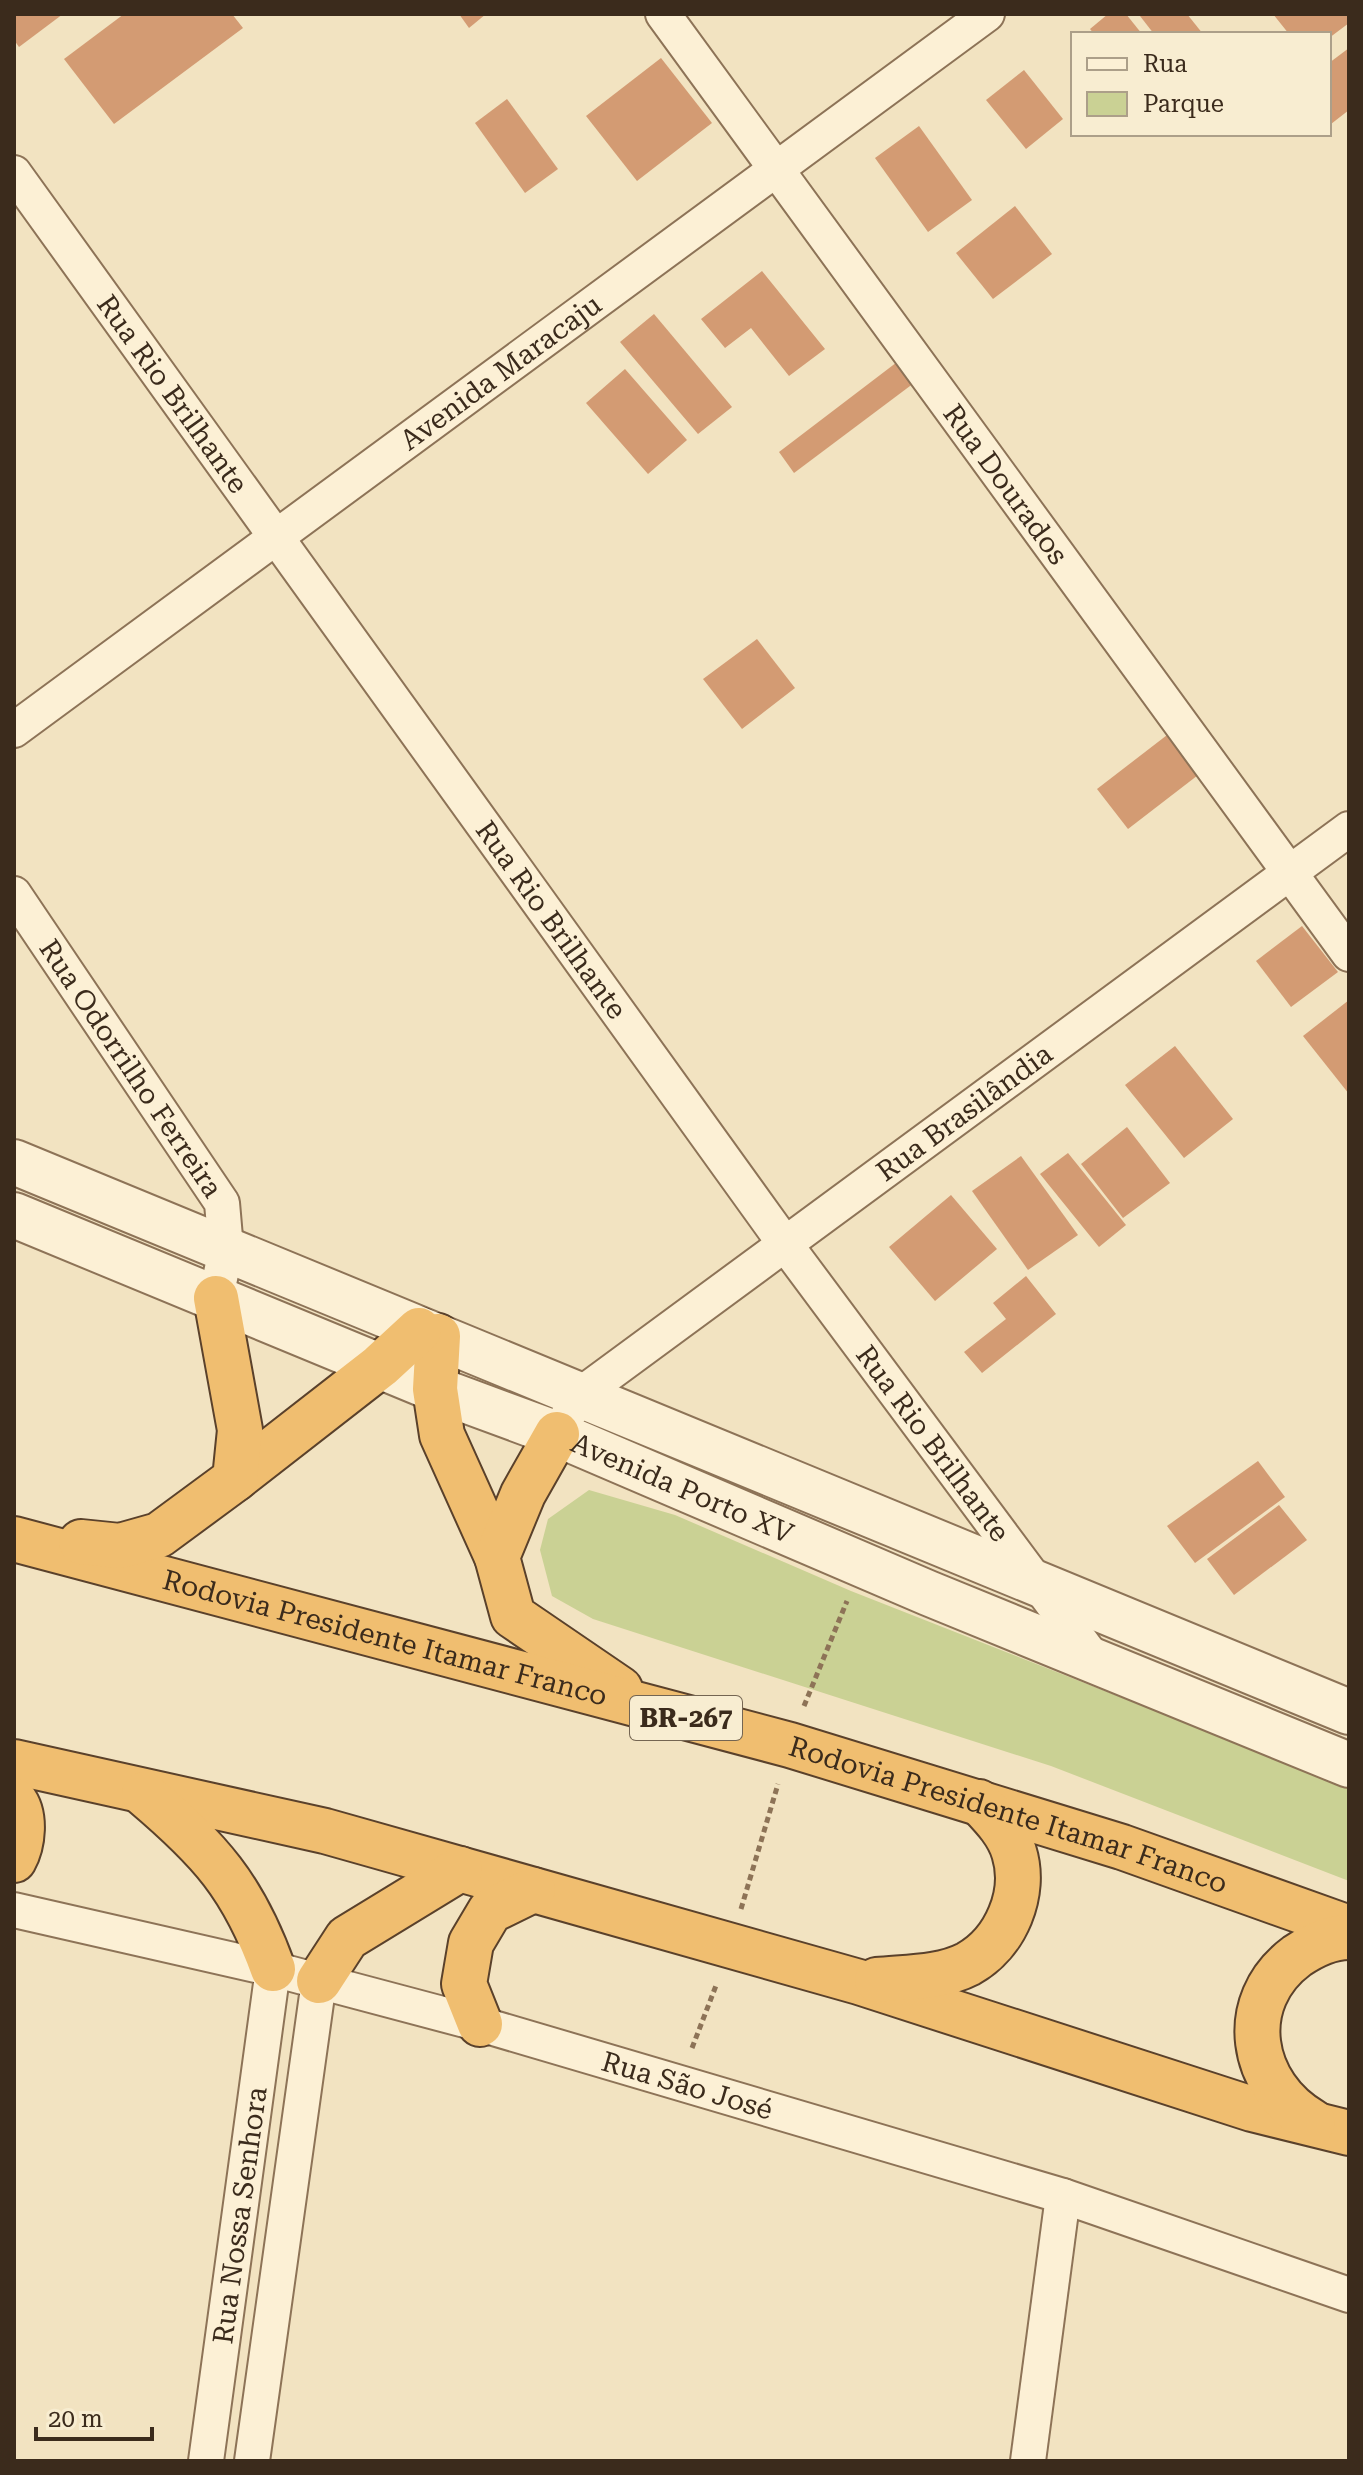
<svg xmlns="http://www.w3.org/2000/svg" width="1363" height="2475" viewBox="0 0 1363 2475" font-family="'Roboto Serif',serif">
	<rect width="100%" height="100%" fill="#f2e3c1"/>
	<!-- green -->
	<path fill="#cad194" d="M 589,1490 L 675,1515 L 851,1591 L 1349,1787 L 1349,1881 L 1051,1766 L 593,1619 L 552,1596 L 540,1550 L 548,1519 Z"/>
	<!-- building -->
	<g fill="#d39b73">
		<path d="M 14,14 L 63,14 L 19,47 L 14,40 Z"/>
		<path d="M 124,14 L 232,14 L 243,28 L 114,124 L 64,59 Z"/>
		<path d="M 459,14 L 486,14 L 469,28 Z"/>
		<path d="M 1108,14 L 1126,14 L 1142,34 L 1094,34 L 1090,29 Z"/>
		<path d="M 1143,14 L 1187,14 L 1203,34 L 1154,34 L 1140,16 Z"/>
		<path d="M 1273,14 L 1347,14 L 1349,23 L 1329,38 L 1329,34 L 1289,34 Z"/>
		<path d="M 1349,48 L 1349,110 L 1331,124 L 1329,63 Z"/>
		<path d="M 661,58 L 712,123 L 637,181 L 586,116 Z"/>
		<path d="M 1024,70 L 1063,119 L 1026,149 L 986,100 Z"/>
		<path d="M 507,99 L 558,169 L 525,193 L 475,123 Z"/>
		<path d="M 919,126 L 972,200 L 928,232 L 875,158 Z"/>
		<path d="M 1015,206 L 1052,254 L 993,299 L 956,253 Z"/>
		<path d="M 762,271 L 825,349 L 789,376 L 751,328 L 725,348 L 701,319 Z"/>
		<path d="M 654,314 L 732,407 L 698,434 L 620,342 Z"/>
		<path d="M 905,356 L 922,377 L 794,473 L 779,452 Z"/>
		<path d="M 625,369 L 687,440 L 648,474 L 586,403 Z"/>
		<path d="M 757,639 L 795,688 L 742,729 L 703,679 Z"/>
		<path d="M 1171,732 L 1202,772 L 1128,829 L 1097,789 Z"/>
		<path d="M 1302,926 L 1338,972 L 1291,1007 L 1256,961 Z"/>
		<path d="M 1349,1000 L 1349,1094 L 1303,1036 Z"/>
		<path d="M 1175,1046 L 1233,1119 L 1184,1158 L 1125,1085 Z"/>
		<path d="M 1127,1127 L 1170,1183 L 1123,1218 L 1081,1164 Z"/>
		<path d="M 1068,1153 L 1126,1225 L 1099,1247 L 1040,1174 Z"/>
		<path d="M 1021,1156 L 1078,1235 L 1028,1270 L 972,1191 Z"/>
		<path d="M 951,1195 L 997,1249 L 935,1301 L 889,1247 Z"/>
		<path d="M 1026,1276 L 1056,1314 L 982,1373 L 964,1352 L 1006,1319 L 993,1303 Z"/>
		<path d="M 1258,1461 L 1285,1497 L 1195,1563 L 1167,1526 Z"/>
		<path d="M 1279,1505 L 1307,1540 L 1234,1595 L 1207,1559 Z"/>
	</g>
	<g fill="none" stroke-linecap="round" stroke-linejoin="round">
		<!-- minor casing -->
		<g stroke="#8d7357" stroke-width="38">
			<g id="minor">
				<path id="s1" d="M 663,14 L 1349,954"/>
				<path id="s2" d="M 14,173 L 785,1244 L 1096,1662"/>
				<path id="s3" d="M 14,730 L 987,14"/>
				<path id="s4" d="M 14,894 L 222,1203 L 226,1249 L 216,1298"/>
				<path id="s5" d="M 569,1413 L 580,1395 L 1349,829"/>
				<path id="s6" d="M 14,1910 L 273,1969 L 480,2024 L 1063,2196 L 1349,2295"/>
				<path id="s7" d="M 206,2461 L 273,1969"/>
				<path d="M 252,2461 L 319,1981"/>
				<path d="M 1028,2461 L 1063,2196"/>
			</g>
		</g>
		<!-- tertiary casing -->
		<g stroke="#8d7357" stroke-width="48">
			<g id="tertiary">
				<path d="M 14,1162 L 1349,1712"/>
				<path id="s8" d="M 14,1215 L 435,1389 L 557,1434 L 928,1593 L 1349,1765"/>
			</g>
		</g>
		<!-- trunk casing -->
		<g stroke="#5a412b" stroke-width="48">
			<g id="trunk">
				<path d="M 438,1336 L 435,1389 L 442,1435 L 497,1557"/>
				<path d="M 557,1434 L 523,1494 L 497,1557 L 513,1616 L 620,1689"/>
				<path d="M 235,1479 L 380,1366 L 419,1330"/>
				<path id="s9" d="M 14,1539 L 790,1745 L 1122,1847 L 1349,1928"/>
				<path d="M 81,1542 L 120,1546 L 159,1535 L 235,1479 L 240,1430 L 216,1298"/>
				<path d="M 14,1762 L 325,1831 L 859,1982 L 1252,2109 L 1349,2133"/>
				<path d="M 144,1794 C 210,1850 243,1886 273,1969"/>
				<path d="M 14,1800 C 26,1815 23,1844 14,1860"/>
				<path d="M 877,1980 C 907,1977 941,1978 968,1964 C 1006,1943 1027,1893 1014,1852 C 1008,1832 993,1817 979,1802"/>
				<path d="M 319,1981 L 347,1938 L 460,1869"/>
				<path d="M 480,2024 L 464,1984 L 471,1943 L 490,1911 L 533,1890"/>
				<path d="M 1313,2122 C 1250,2086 1235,2002 1297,1956 C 1312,1946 1330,1937 1349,1937"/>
			</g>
		</g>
		<!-- path -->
		<g stroke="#8d7357" stroke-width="5" stroke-dasharray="6 4" stroke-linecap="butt">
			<path d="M 804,1706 L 847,1601"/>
			<path d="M 741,1909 L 778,1784"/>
			<path d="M 692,2048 L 717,1983"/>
		</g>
		<!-- minor -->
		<use href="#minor" stroke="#fcf0d5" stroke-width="34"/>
		<!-- tertiary -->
		<use href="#tertiary" stroke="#fcf0d5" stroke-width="44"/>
		<!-- trunk -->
		<use href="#trunk" stroke="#f0be70" stroke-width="44"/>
	</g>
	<g text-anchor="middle" stroke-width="6" stroke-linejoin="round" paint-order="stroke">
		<!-- shield labels -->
		<rect fill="#f8edd1" stroke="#746552" stroke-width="2" x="630" y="1696" width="112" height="44" rx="6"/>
		<g font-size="26" font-weight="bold" fill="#3b2b1c">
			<text x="686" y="1727">BR-267</text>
		</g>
		<!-- street labels -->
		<g font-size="28" fill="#3b2b1c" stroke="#f8edd1">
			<text dy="10" stroke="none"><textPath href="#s3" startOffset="604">Avenida Maracaju</textPath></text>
			<text dy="10" stroke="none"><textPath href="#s2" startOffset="272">Rua Rio Brilhante</textPath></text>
			<text dy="10" stroke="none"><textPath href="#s1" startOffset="582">Rua Dourados</textPath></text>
			<text dy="10" stroke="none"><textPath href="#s2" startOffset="920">Rua Rio Brilhante</textPath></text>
			<text dy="10" stroke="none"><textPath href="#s4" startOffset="210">Rua Odorrilho Ferreira</textPath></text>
			<text dy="10" stroke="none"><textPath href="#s5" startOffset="498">Rua Brasilândia</textPath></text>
			<text dy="10" stroke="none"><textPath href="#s2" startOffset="1568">Rua Rio Brilhante</textPath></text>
			<text dy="10" stroke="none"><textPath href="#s8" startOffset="722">Avenida Porto XV</textPath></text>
			<text dy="10" stroke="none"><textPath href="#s9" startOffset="384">Rodovia Presidente Itamar Franco</textPath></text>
			<text dy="10" stroke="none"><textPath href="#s9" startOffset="1032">Rodovia Presidente Itamar Franco</textPath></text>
			<text dy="10" stroke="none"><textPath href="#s6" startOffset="696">Rua São José</textPath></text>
			<text dy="10" stroke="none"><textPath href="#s7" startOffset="248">Rua Nossa Senhora</textPath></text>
		</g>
	</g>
	<!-- border -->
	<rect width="1363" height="2475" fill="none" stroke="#3b2b1c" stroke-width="32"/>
	<!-- legend -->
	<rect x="1071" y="32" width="260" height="104" fill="#f8edd1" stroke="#ac9f89" stroke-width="2"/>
	<rect x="1087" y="58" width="40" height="12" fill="#fcf0d5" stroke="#ac9f89" stroke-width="2"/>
	<text x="1143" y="72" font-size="24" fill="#3b2b1c">Rua</text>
	<rect x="1087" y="92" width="40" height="24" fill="#cad194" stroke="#ac9f89" stroke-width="2"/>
	<text x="1143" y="112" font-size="24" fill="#3b2b1c">Parque</text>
	<!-- scale -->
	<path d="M36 2427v12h116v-12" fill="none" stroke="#3b2b1c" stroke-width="4"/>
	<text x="48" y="2427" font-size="24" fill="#3b2b1c" stroke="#f8edd1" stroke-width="6" paint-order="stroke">20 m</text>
</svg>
